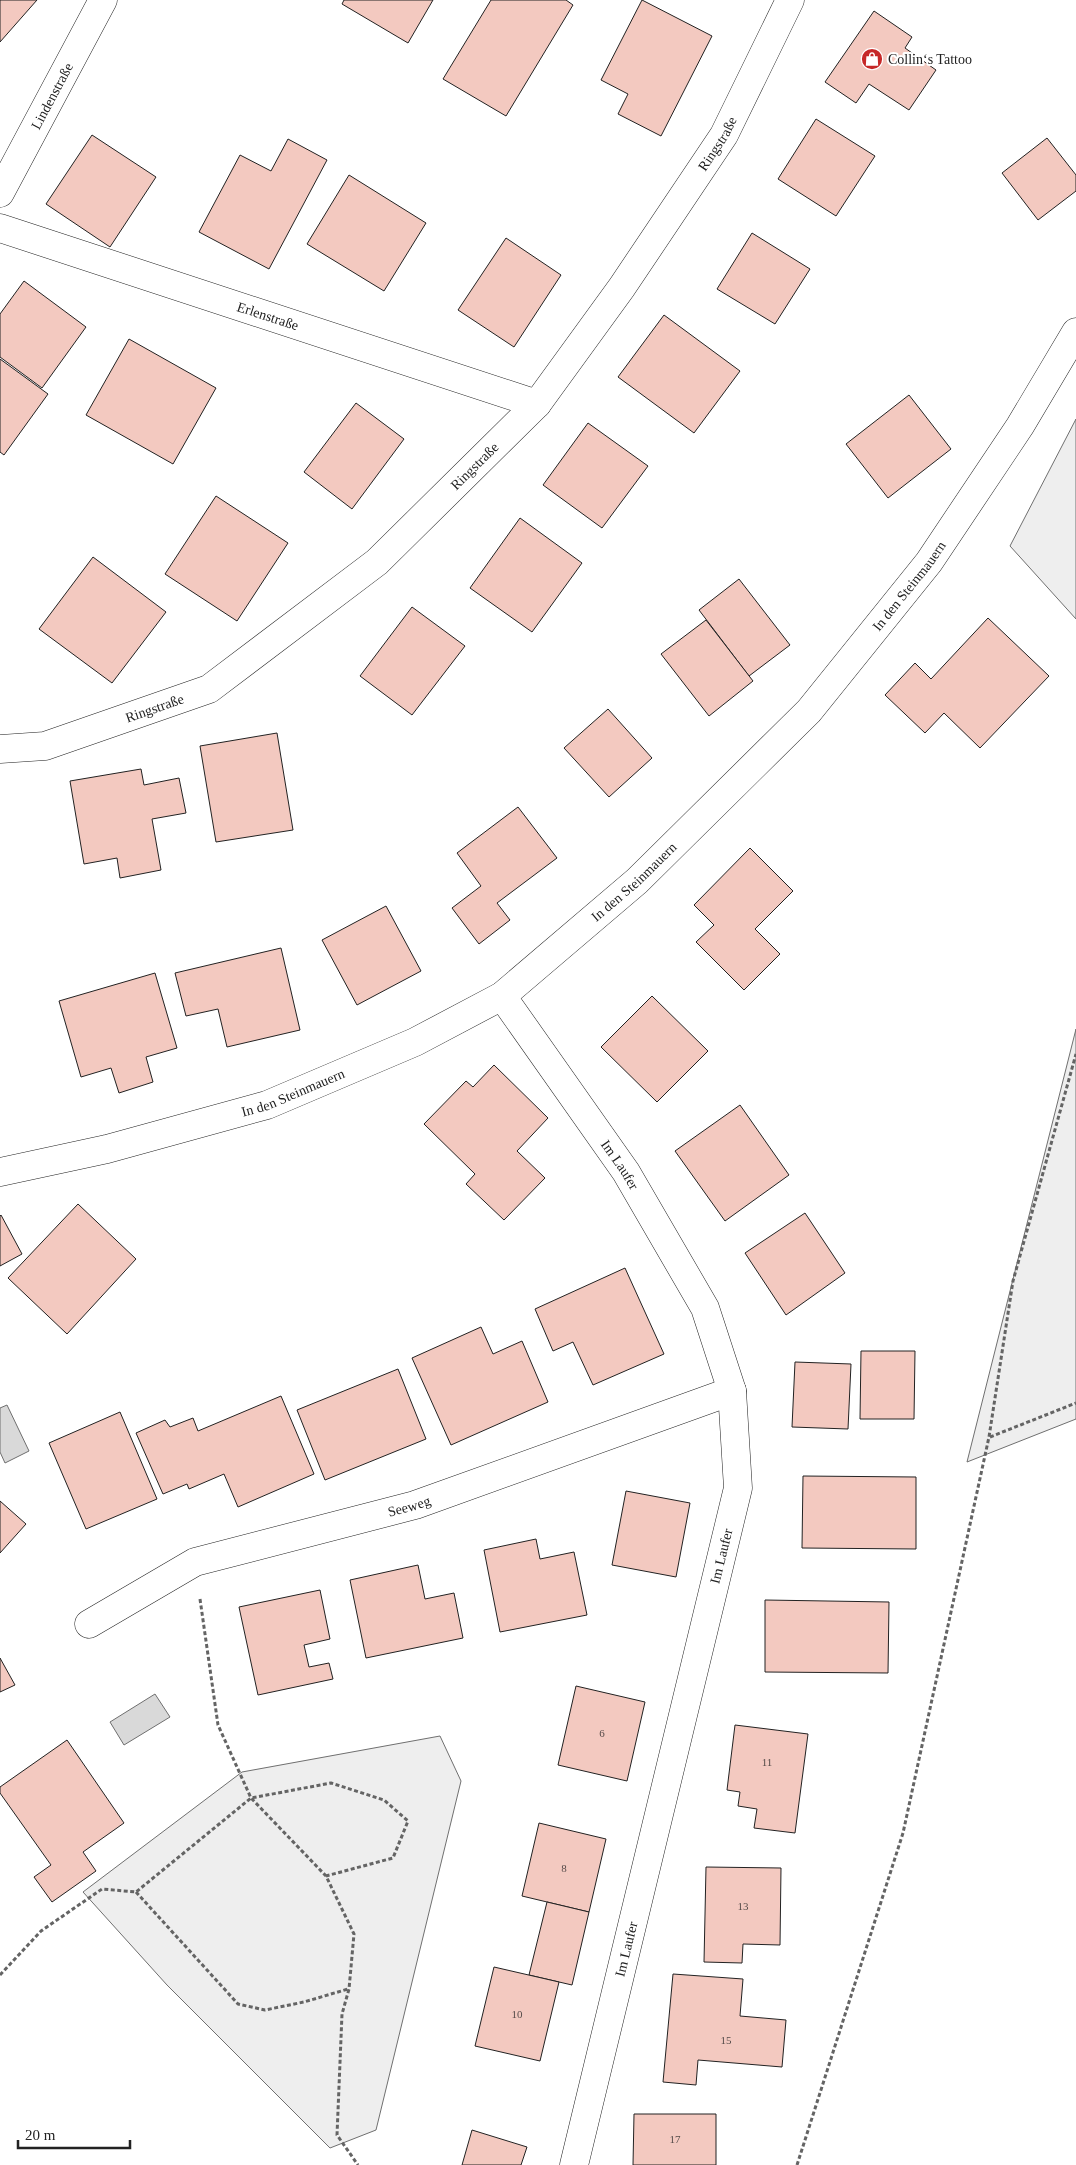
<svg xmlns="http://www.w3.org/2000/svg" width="1076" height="2165" viewBox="0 0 1076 2165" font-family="'Times New Roman',serif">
	<rect width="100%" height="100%" fill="#fff"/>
	<!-- green -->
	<g fill="#eee" stroke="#6f6f6f">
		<path d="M 1076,419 L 1076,619 L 1010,546 Z"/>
		<path d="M 1076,1029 L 1076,1419 L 967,1462 Z"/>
		<path d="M 440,1736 L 461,1781 L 376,2130 L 330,2148 L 167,1985 L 83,1892 L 242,1772 Z"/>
	</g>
	<!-- water -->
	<g fill="#d9d9d9" stroke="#6f6f6f">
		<path d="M 7,1405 L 29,1451 L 5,1463 L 0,1452 L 0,1408 Z"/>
		<path d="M 155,1694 L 170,1717 L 124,1745 L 110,1722 Z"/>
	</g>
	<!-- building -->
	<g fill="#f3c9c0" stroke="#222">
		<path d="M 0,0 L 37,0 L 0,42 Z"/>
		<path d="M 344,0 L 433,0 L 408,43 L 342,4 Z"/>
		<path d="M 491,0 L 566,0 L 573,5 L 506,116 L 443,79 Z"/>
		<path d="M 642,0 L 712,36 L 661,136 L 618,114 L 628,94 L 601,80 Z"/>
		<path d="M 874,11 L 912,37 L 905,48 L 936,70 L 909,110 L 869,84 L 856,103 L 825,82 Z"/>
		<path d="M 816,119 L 875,156 L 836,216 L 778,179 Z"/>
		<path d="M 92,135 L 156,177 L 110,247 L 46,204 Z"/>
		<path d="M 1047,138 L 1076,175 L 1076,191 L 1038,220 L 1002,173 Z"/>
		<path d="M 288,139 L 327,160 L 269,269 L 199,232 L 240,155 L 271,171 Z"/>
		<path d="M 349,175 L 426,223 L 384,291 L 307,244 Z"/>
		<path d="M 752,233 L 810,269 L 775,324 L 717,289 Z"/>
		<path d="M 506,238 L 561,275 L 514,347 L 458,310 Z"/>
		<path d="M 24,281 L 86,327 L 42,388 L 0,357 L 0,314 Z"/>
		<path d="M 664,315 L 740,371 L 694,433 L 618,377 Z"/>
		<path d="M 129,339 L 216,388 L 173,464 L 86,415 Z"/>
		<path d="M 0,359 L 48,394 L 4,455 L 0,452 Z"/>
		<path d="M 909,395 L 951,449 L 888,498 L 846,444 Z"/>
		<path d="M 356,403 L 404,439 L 352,509 L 304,472 Z"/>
		<path d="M 588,423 L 648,466 L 602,528 L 543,485 Z"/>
		<path d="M 216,496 L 288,543 L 237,621 L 165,574 Z"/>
		<path d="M 520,518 L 582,563 L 532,632 L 470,588 Z"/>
		<path d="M 93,557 L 166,612 L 112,683 L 39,629 Z"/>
		<path d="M 739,579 L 790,645 L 749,676 L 699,610 Z"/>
		<path d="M 412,607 L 465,646 L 412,715 L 360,676 Z"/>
		<path d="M 988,618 L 1049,676 L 980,748 L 944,713 L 925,733 L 885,695 L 915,663 L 931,679 Z"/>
		<path d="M 706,620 L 753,681 L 709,716 L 661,654 Z"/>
		<path d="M 608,709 L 652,758 L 609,797 L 564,748 Z"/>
		<path d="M 277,733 L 293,830 L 216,842 L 200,746 Z"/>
		<path d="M 141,769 L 144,785 L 179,778 L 186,813 L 152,819 L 161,870 L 120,878 L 117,858 L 84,864 L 70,781 Z"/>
		<path d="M 518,807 L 557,858 L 497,903 L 510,920 L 479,944 L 452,908 L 481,886 L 457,853 Z"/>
		<path d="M 750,848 L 793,891 L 755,929 L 780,954 L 744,990 L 696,942 L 714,925 L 694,905 Z"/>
		<path d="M 386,906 L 421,971 L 357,1005 L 322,940 Z"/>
		<path d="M 281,948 L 300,1030 L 227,1047 L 218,1009 L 186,1016 L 175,973 Z"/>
		<path d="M 155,973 L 177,1048 L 146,1057 L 153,1082 L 119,1093 L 111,1068 L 81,1077 L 59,1001 Z"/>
		<path d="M 652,996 L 708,1051 L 657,1102 L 601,1047 Z"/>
		<path d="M 494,1065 L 548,1118 L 517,1151 L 545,1178 L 504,1220 L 466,1184 L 475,1174 L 424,1124 L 466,1081 L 473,1087 Z"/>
		<path d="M 740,1105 L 789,1175 L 725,1221 L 675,1151 Z"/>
		<path d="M 78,1204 L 136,1259 L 67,1334 L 8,1278 Z"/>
		<path d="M 805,1213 L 845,1273 L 786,1315 L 745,1253 Z"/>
		<path d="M 1,1215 L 22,1254 L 0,1266 L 0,1216 Z"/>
		<path d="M 625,1268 L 664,1354 L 593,1385 L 573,1342 L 553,1351 L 535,1309 Z"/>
		<path d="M 481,1327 L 493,1354 L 522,1341 L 548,1402 L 451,1445 L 412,1358 Z"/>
		<path d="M 861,1351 L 915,1351 L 914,1419 L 860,1419 Z"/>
		<path d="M 795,1362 L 851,1364 L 848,1429 L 792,1427 Z"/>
		<path d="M 398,1369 L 426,1439 L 325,1480 L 297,1410 Z"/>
		<path d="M 281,1396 L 314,1474 L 238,1507 L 224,1474 L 189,1489 L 187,1484 L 163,1494 L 136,1433 L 165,1420 L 170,1427 L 193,1418 L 198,1431 Z"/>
		<path d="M 120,1412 L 157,1499 L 86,1529 L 49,1443 Z"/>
		<path d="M 803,1476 L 916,1477 L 916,1549 L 802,1548 Z"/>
		<path d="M 626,1491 L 690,1503 L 676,1577 L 612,1565 Z"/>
		<path d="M 0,1501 L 26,1524 L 0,1553 Z"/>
		<path d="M 536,1539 L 540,1559 L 574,1552 L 587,1615 L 500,1632 L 484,1550 Z"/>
		<path d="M 418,1565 L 425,1599 L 454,1593 L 463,1638 L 366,1658 L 350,1580 Z"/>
		<path d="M 320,1590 L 330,1639 L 304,1645 L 309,1667 L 329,1663 L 333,1679 L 258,1695 L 239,1607 Z"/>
		<path d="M 765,1600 L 889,1602 L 888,1673 L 765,1672 Z"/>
		<path d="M 0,1658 L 15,1685 L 0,1692 Z"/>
		<path d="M 576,1686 L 645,1702 L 627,1781 L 558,1765 Z"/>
		<path d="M 735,1725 L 808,1734 L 795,1833 L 754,1828 L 757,1809 L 738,1806 L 740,1792 L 727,1790 Z"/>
		<path d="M 67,1740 L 124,1823 L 83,1852 L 96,1871 L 52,1902 L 34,1877 L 51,1865 L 0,1793 L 0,1787 Z"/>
		<path d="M 539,1823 L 606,1839 L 589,1912 L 522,1896 Z"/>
		<path d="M 706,1867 L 781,1868 L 780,1945 L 743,1944 L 742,1963 L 704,1962 Z"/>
		<path d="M 547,1902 L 589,1912 L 572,1985 L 529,1975 Z"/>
		<path d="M 494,1967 L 559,1982 L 540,2061 L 475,2046 Z"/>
		<path d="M 673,1974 L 743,1979 L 740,2016 L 786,2020 L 782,2067 L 698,2060 L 696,2085 L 663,2082 Z"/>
		<path d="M 634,2114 L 716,2114 L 716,2165 L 633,2165 Z"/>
		<path d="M 472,2130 L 527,2147 L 521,2165 L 462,2165 Z"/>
	</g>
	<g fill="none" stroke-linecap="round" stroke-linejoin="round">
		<!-- minor casing -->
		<g stroke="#222" stroke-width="29">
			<g id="minor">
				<path id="s1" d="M 0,193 L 103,0"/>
				<path id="s2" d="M 0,228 L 537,404"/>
				<path id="s3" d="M 0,749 L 45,746 L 209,689 L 377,562 L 537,404 L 622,287 L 724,135 L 790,0"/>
				<path id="s4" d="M 502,996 L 626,1172 L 705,1308 L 732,1391 L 738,1488 L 574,2165"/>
				<path id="s5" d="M 0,1172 L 107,1149 L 267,1105 L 415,1042 L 502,996 L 637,881 L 809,711 L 929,562 L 1020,426 L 1076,332"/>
				<path id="s6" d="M 89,1624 L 195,1562 L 415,1505 L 732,1391"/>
			</g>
		</g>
		<!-- path -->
		<g stroke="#646464" stroke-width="3" stroke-dasharray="4 2.5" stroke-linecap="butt">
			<path d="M 990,1437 L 1076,1403"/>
			<path d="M 200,1599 L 218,1725 L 251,1798 L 326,1876 L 354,1934 L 349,1989 L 342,2014 L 337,2135 L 358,2165"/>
			<path d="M 136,1892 L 238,2004 L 265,2010 L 304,2002 L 348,1989"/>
			<path d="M 0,1975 L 41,1931 L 102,1889 L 136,1892 L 251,1798 L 331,1783 L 384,1800 L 408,1821 L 393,1858 L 326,1876"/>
			<path d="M 797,2165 L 903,1833 L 989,1437 L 1013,1281 L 1076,1054"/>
		</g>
		<!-- minor -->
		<use href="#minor" stroke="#fff" stroke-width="28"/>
	</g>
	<!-- icons -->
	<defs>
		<g id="shop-disc" transform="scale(1.125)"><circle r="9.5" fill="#c62828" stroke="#fff"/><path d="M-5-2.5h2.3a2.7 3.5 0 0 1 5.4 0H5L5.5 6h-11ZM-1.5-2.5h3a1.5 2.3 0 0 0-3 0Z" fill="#fff"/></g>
	</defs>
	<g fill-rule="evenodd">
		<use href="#shop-disc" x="872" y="59"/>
	</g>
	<g text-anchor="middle" stroke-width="4" stroke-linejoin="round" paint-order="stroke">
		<!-- number labels -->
		<g font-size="11" fill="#564c4a">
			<text x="602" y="1737">6</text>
			<text x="767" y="1766">11</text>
			<text x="564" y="1872">8</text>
			<text x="743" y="1910">13</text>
			<text x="517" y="2018">10</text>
			<text x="726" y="2044">15</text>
			<text x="675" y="2143">17</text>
		</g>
		<!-- poi labels -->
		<g font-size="14" fill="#222" stroke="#fff" text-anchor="start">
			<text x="888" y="64">Collin‘s Tattoo</text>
		</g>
		<!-- street labels -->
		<g font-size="14" fill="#222" stroke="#fff">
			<text dy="5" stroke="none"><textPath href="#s1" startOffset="110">Lindenstraße</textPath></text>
			<text dy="5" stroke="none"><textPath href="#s3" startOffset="971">Ringstraße</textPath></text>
			<text dy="5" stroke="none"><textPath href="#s2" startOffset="282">Erlenstraße</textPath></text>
			<text dy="5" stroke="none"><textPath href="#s3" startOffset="566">Ringstraße</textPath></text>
			<text dy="5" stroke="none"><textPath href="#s5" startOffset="1114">In den Steinmauern</textPath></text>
			<text dy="5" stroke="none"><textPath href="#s3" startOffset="161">Ringstraße</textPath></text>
			<text dy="5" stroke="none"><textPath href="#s5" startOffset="709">In den Steinmauern</textPath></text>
			<text dy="5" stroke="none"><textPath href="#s5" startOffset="304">In den Steinmauern</textPath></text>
			<text dy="5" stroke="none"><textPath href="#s4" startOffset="206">Im Laufer</textPath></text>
			<text dy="5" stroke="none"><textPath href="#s6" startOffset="344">Seeweg</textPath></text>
			<text transform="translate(721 1556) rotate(-76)" y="5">Im Laufer</text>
			<text transform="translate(626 1949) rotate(-76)" y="5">Im Laufer</text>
		</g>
	</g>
	<!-- scale -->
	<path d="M18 2140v8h112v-8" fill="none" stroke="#222222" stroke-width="2.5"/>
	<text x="25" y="2140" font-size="15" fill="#222222" stroke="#ffffff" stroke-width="4" paint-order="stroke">20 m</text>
</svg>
